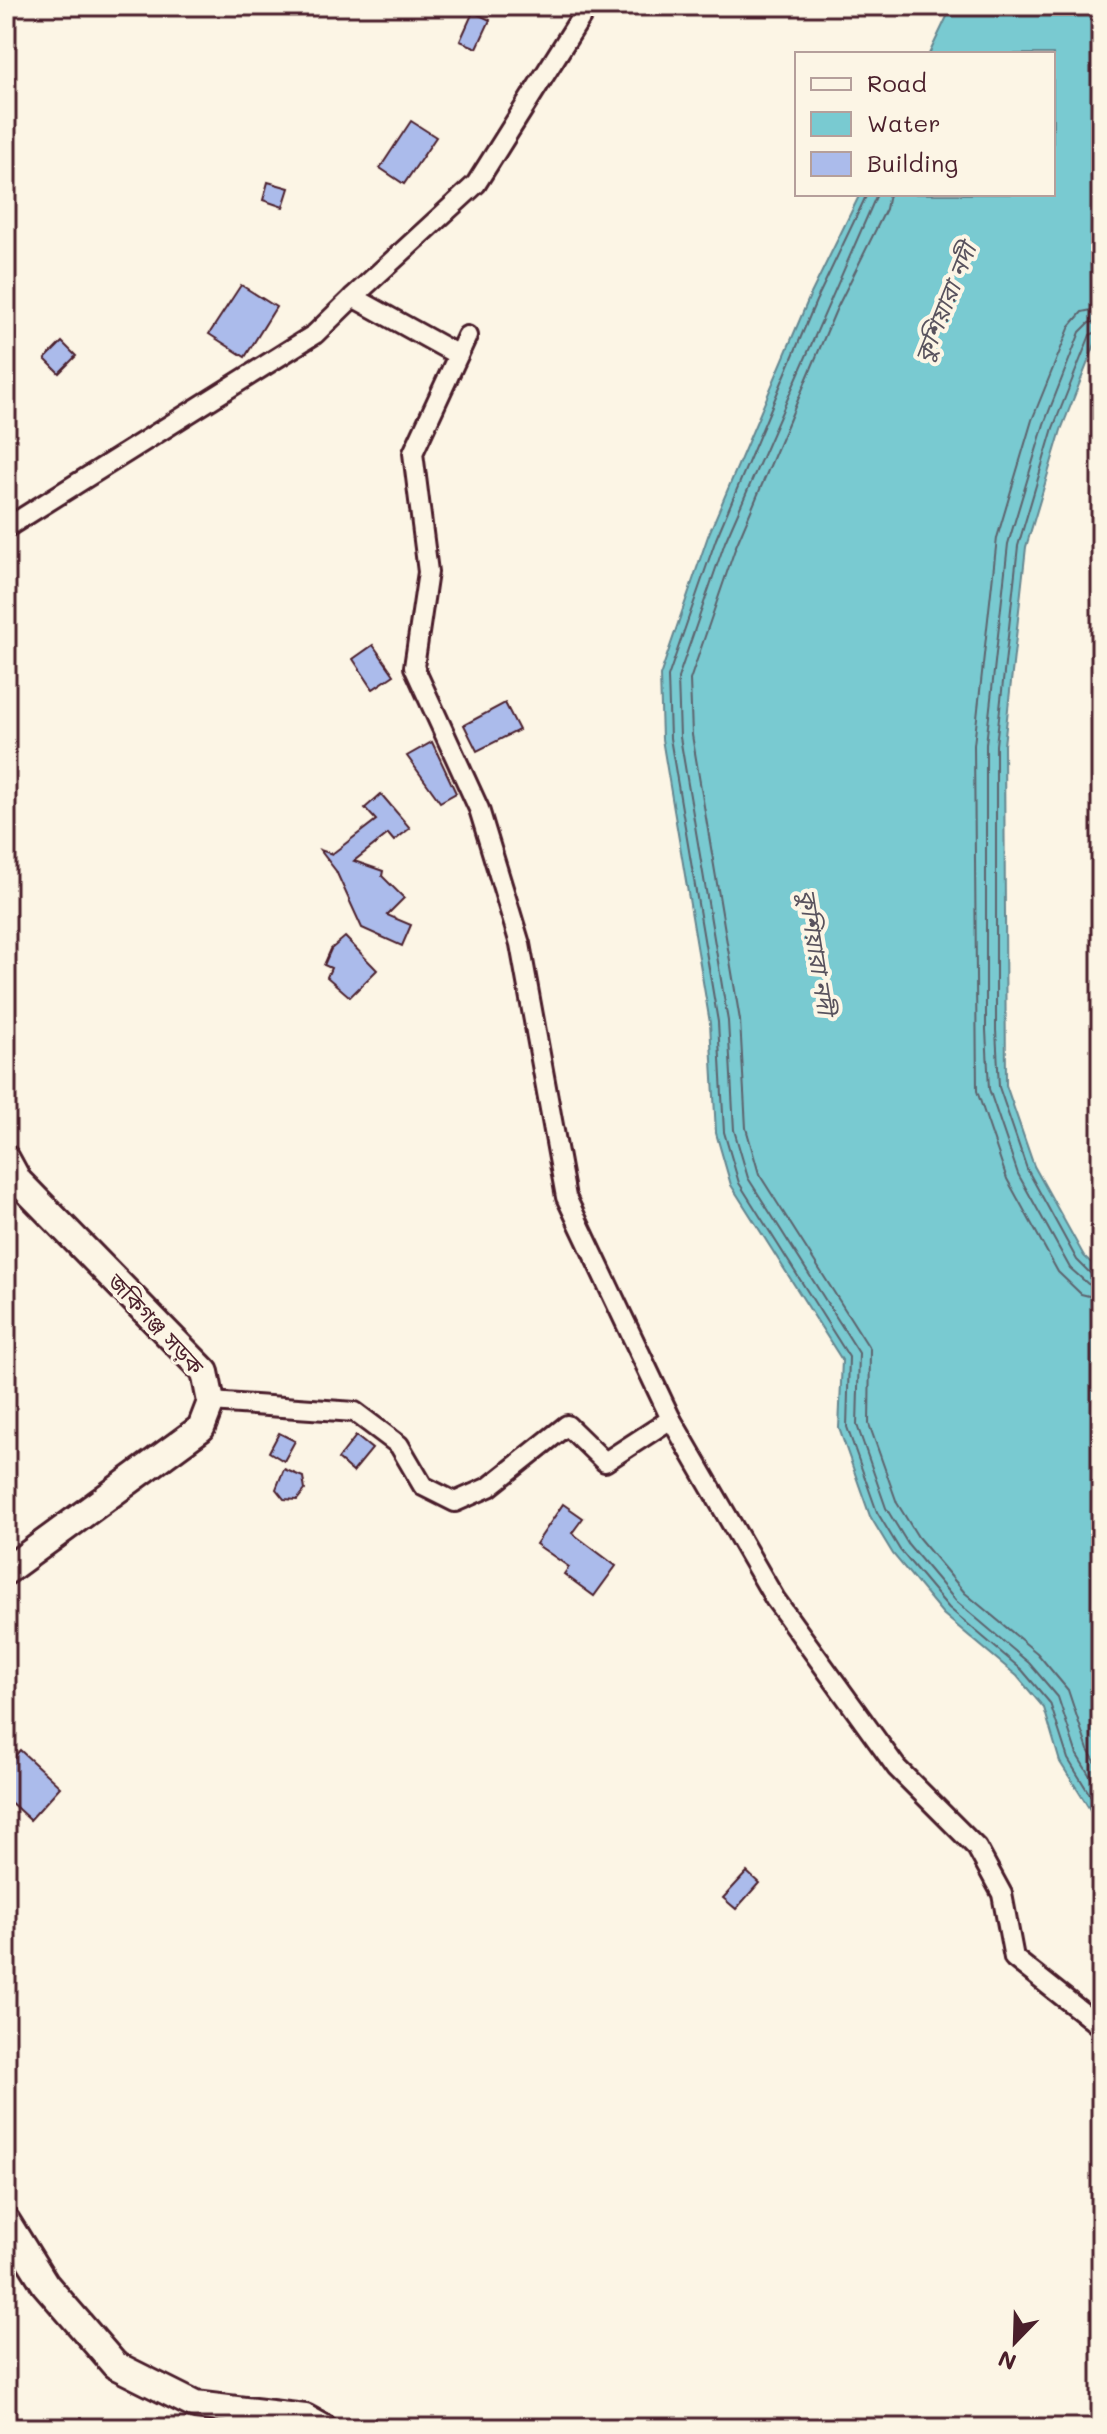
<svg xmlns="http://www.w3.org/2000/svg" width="1107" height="2434" viewBox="0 0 1107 2434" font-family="Mali,'Noto Sans Bengali',sans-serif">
	<rect width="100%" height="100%" fill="#fcf5e5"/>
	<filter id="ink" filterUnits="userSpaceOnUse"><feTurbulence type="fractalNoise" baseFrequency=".0125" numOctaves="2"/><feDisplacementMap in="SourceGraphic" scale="16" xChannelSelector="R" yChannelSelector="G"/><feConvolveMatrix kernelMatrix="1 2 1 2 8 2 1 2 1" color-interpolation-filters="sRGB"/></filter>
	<g filter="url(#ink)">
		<!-- water -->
		<path fill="#79cad1" stroke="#66868f" stroke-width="2" d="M 952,6 L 1101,6 L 1101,329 L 1061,430 L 1026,547 L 1004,745 L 1006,1085 L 1034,1166 L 1084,1256 L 1101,1272 L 1101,1827 L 1060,1762 L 1044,1708 L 1017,1676 L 943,1614 L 893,1554 L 870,1516 L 839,1428 L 842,1360 L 731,1185 L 716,1133 L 710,1023 L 662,739 L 660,676 L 708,536 L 809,298 L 860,194 L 1053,194 L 1053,54 L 929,54 Z"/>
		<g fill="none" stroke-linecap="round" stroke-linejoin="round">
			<!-- shore -->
			<g stroke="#5d636d" stroke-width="2">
				<path d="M 867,194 L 816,301 L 716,539 L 668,677 L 670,738 L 718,1022 L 724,1132 L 739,1183 L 849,1357 L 847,1427 L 877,1512 L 900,1550 L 949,1608 L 1022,1670 L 1050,1703 L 1068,1759 L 1101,1813"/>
				<path d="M 877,194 L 725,542 L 678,678 L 680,737 L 728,1021 L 734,1130 L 748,1178 L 859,1353 L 857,1425 L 886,1508 L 908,1544 L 956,1601 L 1029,1663 L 1058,1697 L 1077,1755 L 1101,1794"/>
				<path d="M 889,194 L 886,209 L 836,310 L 736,546 L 690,680 L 692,735 L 740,1020 L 746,1128 L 759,1174 L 870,1349 L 869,1424 L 897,1503 L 918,1537 L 965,1593 L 1037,1653 L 1068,1690 L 1088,1750 L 1101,1771"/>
				<path d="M 1101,308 L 1082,312 L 1070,326 L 1032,420 L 997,538 L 974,745 L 977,1091 L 1007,1179 L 1058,1272 L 1081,1294 L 1101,1299"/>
				<path d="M 1101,320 L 1089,323 L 1080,332 L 1044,424 L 1008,544 L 986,744 L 986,1030 L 989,1089 L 1018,1174 L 1070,1268 L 1088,1284 L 1101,1287"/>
				<path d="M 1101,330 L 1090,335 L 1053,428 L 1018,546 L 996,745 L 996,1030 L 999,1087 L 1027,1169 L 1077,1260 L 1093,1276 L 1101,1277"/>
			</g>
		</g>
		<!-- building -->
		<g fill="#abbbeb" stroke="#4a1f2b" stroke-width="2">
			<path d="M 473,12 L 490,20 L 477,48 L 460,41 Z"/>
			<path d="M 411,121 L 436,137 L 404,184 L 380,168 Z"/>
			<path d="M 268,182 L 289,188 L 283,207 L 263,200 Z"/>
			<path d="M 241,285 L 276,307 L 245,357 L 209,334 Z"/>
			<path d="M 62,342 L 76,356 L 59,373 L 45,359 Z"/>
			<path d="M 373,645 L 394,675 L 373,689 L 353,659 Z"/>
			<path d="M 505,703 L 519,730 L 477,751 L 464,725 Z"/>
			<path d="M 432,742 L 456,793 L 440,802 L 407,756 Z"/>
			<path d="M 381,794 L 410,828 L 394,841 L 388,834 L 354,861 L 383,871 L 382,876 L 404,898 L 387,915 L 411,925 L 402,946 L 362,928 L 336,871 L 320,850 L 332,854 L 376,820 L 365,808 Z"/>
			<path d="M 345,937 L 377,970 L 350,997 L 327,977 L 331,968 L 324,965 L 331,949 Z"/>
			<path d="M 279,1433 L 295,1441 L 284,1461 L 269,1452 Z"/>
			<path d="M 356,1436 L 372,1449 L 353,1472 L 338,1459 Z"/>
			<path d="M 284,1469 L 303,1477 L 305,1490 L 297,1500 L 284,1499 L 276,1489 Z"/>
			<path d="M 563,1504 L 583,1518 L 572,1533 L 616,1566 L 594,1596 L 564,1574 L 569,1567 L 536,1544 Z"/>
			<path d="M 20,1750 L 60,1787 L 30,1820 L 6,1798 L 6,1766 Z"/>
			<path d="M 747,1872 L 759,1883 L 736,1909 L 723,1898 Z"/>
		</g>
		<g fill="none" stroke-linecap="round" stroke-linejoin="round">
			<!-- minor casing -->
			<g stroke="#4a1f2b" stroke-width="24">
				<g id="minor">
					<path d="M 353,297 L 476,184 L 588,6"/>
					<path d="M 467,336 L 413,453 L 428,572 L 414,667 L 479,809 L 520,944 L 566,1197 L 671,1419"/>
					<path d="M 6,528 L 315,334 L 353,297 L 458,355"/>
					<path d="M 211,1402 L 355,1412 L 399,1445 L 423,1486 L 455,1502 L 489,1487 L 567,1425 L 605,1462 L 671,1419 L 775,1599 L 897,1768 L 977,1848 L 1002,1894 L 1014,1958 L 1101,2027"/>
				</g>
			</g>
			<!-- secondary casing -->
			<g stroke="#4a1f2b" stroke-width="32">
				<g id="secondary">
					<path d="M 6,1159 L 18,1181 L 205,1372 L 211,1402 L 201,1428 L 6,1571"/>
					<path d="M 6,2221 L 45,2284 L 115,2365 L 195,2405 L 305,2418 L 323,2428"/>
				</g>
			</g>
			<!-- minor -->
			<use href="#minor" stroke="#fcf5e5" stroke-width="18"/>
			<!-- secondary -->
			<use href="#secondary" stroke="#fcf5e5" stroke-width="26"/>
		</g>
	</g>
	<g text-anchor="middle" stroke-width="8" stroke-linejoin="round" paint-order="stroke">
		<!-- street labels -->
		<g font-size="22" fill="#4a1f2b" stroke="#fcf5e5">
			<text transform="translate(156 1324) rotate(47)" y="8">জকিগঞ্জ সড়ক</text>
		</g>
		<!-- water labels -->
		<g font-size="24" font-style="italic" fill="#58525d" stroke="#fcf5e5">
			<text transform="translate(946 303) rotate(-68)" y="8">কুশিয়ারা নদী</text>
			<text transform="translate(816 952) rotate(81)" y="8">কুশিয়ারা নদী</text>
		</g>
	</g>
	<!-- margin -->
	<rect width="1107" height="2434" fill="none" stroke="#fcf5e5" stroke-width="32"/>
	<rect x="16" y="16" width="1075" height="2402" fill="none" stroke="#4a1f2b" stroke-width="3" filter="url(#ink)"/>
	<!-- legend -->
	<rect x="795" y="52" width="260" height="144" fill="#fcf5e5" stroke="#b59f9b" stroke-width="2"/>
	<rect x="811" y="78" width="40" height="12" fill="#fcf5e5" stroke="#b59f9b" stroke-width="2"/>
	<text x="867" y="92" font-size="24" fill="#4a1f2b">Road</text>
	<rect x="811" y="112" width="40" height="24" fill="#79cad1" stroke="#b59f9b" stroke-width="2"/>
	<text x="867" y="132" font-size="24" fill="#4a1f2b">Water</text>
	<rect x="811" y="152" width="40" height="24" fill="#abbbeb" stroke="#b59f9b" stroke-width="2"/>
	<text x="867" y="172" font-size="24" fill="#4a1f2b">Building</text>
	<!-- north arrow -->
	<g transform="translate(1015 2342) rotate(203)" stroke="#fcf5e5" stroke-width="6" paint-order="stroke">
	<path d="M0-6L14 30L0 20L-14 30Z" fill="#4a1f2b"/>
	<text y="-12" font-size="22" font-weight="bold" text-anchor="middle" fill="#4a1f2b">N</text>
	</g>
</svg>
